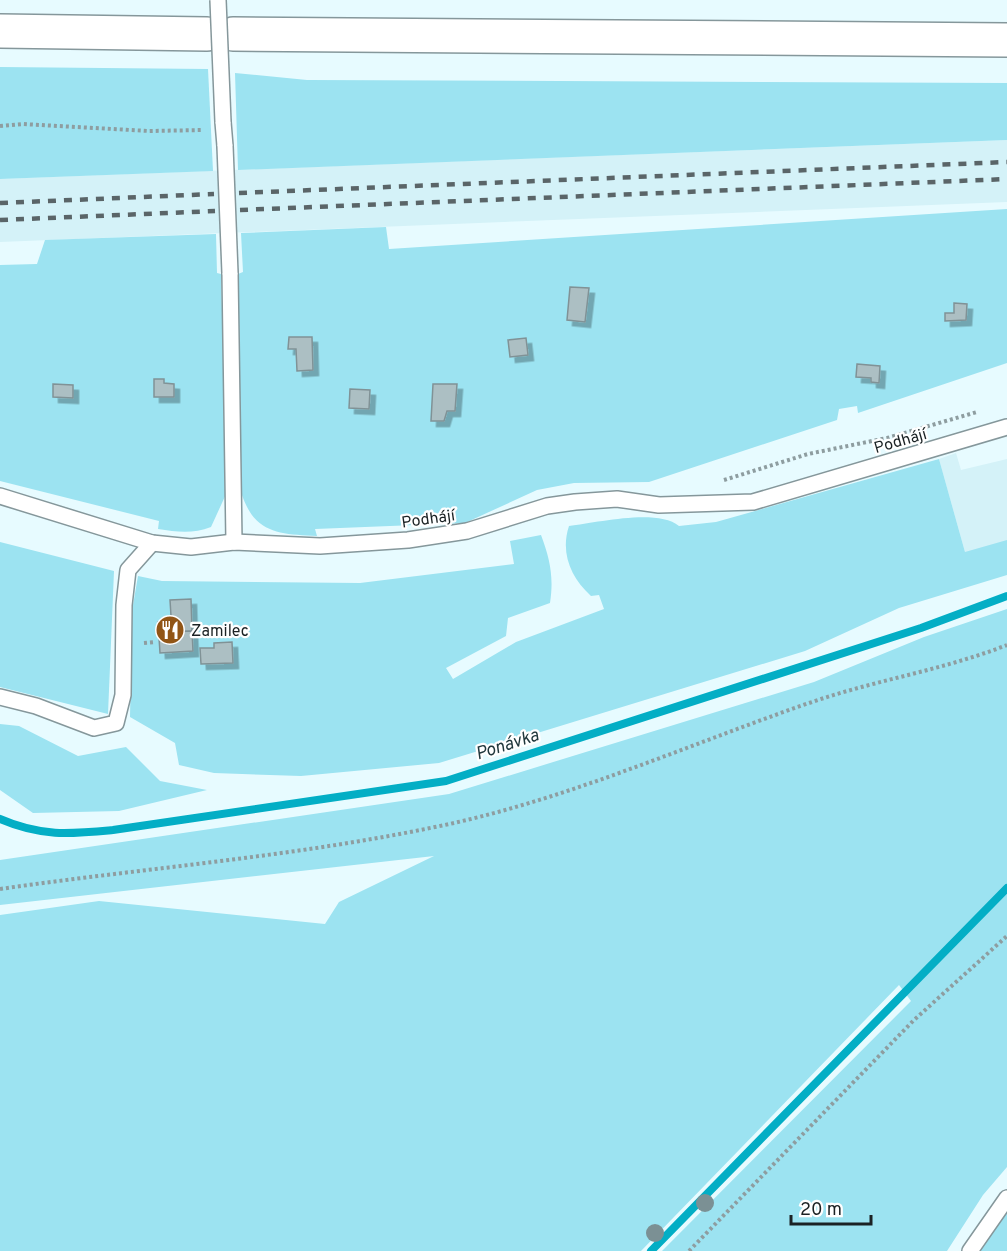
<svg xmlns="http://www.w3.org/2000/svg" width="1007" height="1251" viewBox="0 0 1007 1251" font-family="Overpass,sans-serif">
	<defs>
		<filter id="shadow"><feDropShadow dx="5.5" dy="5.5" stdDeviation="0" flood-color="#0004"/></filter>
	</defs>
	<rect width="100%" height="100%" fill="#e7fbff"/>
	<!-- built -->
	<g fill="#d4f2f8">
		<path d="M 1007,140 L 1007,202 L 0,242 L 0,179 Z"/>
		<path d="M 956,453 L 961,470 L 1007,459 L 1007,566 L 965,552 L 939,459 Z"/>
	</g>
	<!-- green -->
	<g fill="#9ce3f1">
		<path d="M 0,67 L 208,69 L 213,171 L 0,179 Z"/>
		<path d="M 235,73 L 307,80 L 1007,83 L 1007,140 L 238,170 Z"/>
		<path d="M 1007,209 L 1007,363 L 858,413 L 857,406 L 839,409 L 837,420 L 649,482 L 574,483 L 537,490 L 465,523 L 315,529 L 317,536 C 279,534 254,534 241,492 L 238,274 L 243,272 L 241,233 L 386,227 L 389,249 Z"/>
		<path d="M 216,234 L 217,273 L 221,274 L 227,492 L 211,527 C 193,534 177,532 158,529 L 159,521 L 0,481 L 0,265 L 37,264 L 45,240 Z"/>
		<path d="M 939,459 L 965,552 L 1007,540 L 1007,575 L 899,608 L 805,651 L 439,763 L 301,776 L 214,773 L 179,765 L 175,743 L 130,717 L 132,611 L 138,576 L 162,581 L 360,583 L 514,564 L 510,541 L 541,535 C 550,559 554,577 550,603 L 508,618 L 506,636 L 446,668 L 453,679 L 516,642 L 604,609 L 599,595 L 591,596 C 571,578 560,553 569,526 C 596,523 657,508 679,526 L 716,522 Z"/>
		<path d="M 0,542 L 114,571 L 108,714 L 0,687 Z"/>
		<path d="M 1007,609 L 1007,1167 L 983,1195 L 947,1251 L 662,1251 L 911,1001 L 899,985 L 641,1251 L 0,1251 L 0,915 L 99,901 L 325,924 L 339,902 L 434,856 L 0,905 L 0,860 L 449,794 L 814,682 L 924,637 Z"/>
		<path d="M 0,724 L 19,726 L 78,756 L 126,747 L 160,781 L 207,790 L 119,811 L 33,813 L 0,790 Z"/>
		<path d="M 1007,1209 L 1007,1251 L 976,1251 Z"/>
	</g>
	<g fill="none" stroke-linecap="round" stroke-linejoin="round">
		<!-- stream -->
		<g stroke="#03aec5" stroke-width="8">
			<path d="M 0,819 C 41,837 70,834 113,830 L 446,781 L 921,628 L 1007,596"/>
			<path d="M 651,1251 L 1007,888"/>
		</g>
	</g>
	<!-- building -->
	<g fill="#acbfc3" stroke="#809296" stroke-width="1.5" filter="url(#shadow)">
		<path d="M 570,287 L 589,288 L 585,322 L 567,320 Z"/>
		<path d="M 954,303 L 967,304 L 966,320 L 945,321 L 945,313 L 954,313 Z"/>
		<path d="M 289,337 L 312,337 L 313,370 L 297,371 L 296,349 L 288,349 Z"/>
		<path d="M 526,338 L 528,355 L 510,357 L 508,340 Z"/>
		<path d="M 857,364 L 880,366 L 879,383 L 871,382 L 871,378 L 856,377 Z"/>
		<path d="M 154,379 L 164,379 L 164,383 L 174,384 L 174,397 L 154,397 Z"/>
		<path d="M 53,384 L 73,385 L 73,398 L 53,397 Z"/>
		<path d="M 433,384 L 457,384 L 455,411 L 447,411 L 444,421 L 431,421 Z"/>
		<path d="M 350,389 L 370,390 L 369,409 L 349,408 Z"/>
		<path d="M 191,599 L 192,631 L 172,632 L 170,600 Z"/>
		<path d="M 172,621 L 172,632 L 192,631 L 193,651 L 160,653 L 158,622 Z"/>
		<path d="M 232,642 L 233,663 L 201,664 L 200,648 L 214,648 L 214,643 Z"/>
	</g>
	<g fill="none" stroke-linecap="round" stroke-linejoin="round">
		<!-- lane casing -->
		<g stroke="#85979b" stroke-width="18">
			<g id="lane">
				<path d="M 223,122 L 225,146"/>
				<path d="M 230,273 L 234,542"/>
				<path d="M 0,496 L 152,543 L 191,547 L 234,542 L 320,546 L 408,540 L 467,531 L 547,506 L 575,502 L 617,499 L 659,505 L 753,502 L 1007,427"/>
				<path d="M 0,697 L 36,706 L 94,728 L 116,723 L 123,695 L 124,605 L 128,570 L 152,543"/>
				<path d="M 970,1251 L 1007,1198"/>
			</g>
		</g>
		<!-- highway casing -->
		<g stroke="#85979b" stroke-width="36">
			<g id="highway">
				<path d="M 0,31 L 207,34"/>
				<path d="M 233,34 L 1007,40"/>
			</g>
		</g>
		<!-- path -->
		<g stroke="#8e9da0" stroke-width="4" stroke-dasharray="3 3" stroke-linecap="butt">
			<path d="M 0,126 L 23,124 L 149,131 L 203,130"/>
			<path d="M 724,480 L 808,454 L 887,438 L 977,412"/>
			<path d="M 144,643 L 155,642"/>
			<path d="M 0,889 C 145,868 291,857 435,827 C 564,801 687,745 812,702 C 876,680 943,670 1007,645"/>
			<path d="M 689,1251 L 914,1020 L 1007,936"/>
		</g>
		<!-- lane -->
		<use href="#lane" stroke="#fff" stroke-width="15"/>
		<!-- highway -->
		<use href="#highway" stroke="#fff" stroke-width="33"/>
		<!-- rail -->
		<g stroke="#5a6568" stroke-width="4.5" stroke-dasharray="8 8" stroke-linecap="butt">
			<path d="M 239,193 L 1007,162"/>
			<path d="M 0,203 L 214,194"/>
			<path d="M 240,210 L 1007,179"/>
			<path d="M 0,220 L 215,211"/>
		</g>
		<!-- lane-bridge casing -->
		<g stroke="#85979b" stroke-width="18" stroke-linecap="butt">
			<g id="lane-bridge">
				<path d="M 218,0 L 223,122"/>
				<path d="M 225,146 L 230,273"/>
			</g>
		</g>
		<!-- lane-bridge -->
		<use href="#lane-bridge" stroke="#fff" stroke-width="15"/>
	</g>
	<!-- trees -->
	<g fill="#7b9094">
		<circle cx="705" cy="1203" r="9"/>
		<circle cx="655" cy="1233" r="9"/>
	</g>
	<!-- icons -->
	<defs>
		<g id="restaurant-disc" transform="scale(1.5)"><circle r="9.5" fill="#915516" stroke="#fff"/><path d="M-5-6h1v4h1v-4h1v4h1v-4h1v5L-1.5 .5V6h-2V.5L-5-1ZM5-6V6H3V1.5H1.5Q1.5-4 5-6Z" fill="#fff"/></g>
	</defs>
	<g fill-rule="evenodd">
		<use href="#restaurant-disc" x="170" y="630"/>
	</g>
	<g text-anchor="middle" stroke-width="4.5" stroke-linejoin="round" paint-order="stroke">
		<!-- street labels -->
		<g font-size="16" fill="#1b2224" stroke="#fff">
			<text transform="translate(900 440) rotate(-16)" y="6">Podhájí</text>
			<text transform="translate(428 518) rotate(-8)" y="6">Podhájí</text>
		</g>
		<!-- poi labels -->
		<g font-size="16" fill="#1b2224" stroke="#fff" text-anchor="start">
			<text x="191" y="636">Zamilec</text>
		</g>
		<!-- water labels -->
		<g font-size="18" font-style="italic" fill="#20373c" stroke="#fff">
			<text transform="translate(507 744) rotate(-18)" y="6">Ponávka</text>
		</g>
	</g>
	<!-- scale -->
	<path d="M791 1215v9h80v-9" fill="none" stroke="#1b2224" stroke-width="3"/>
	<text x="800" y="1215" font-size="18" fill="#1b2224" stroke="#ffffff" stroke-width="4.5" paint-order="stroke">20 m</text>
</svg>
